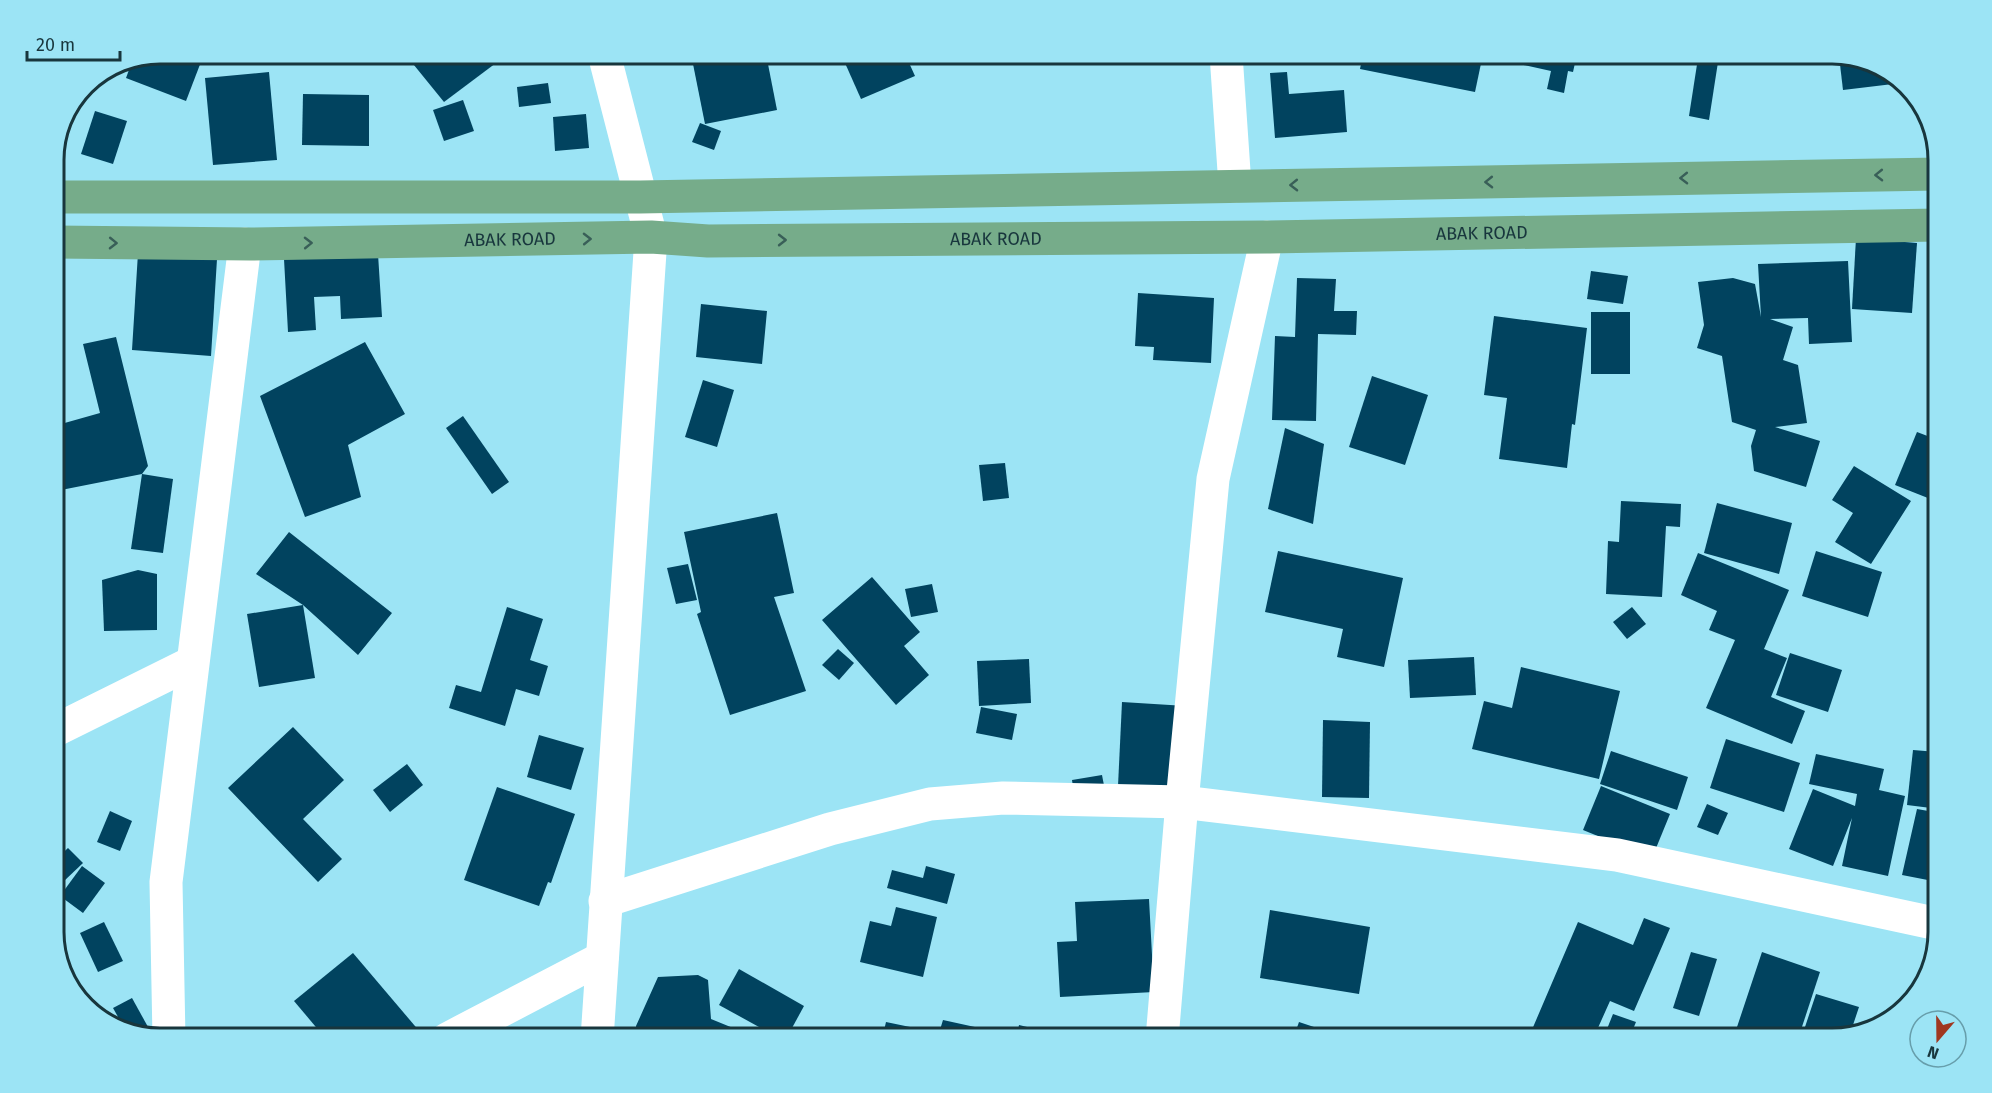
<svg xmlns="http://www.w3.org/2000/svg" width="1992" height="1093" viewBox="0 0 1992 1093" font-family="'Fira Sans',sans-serif">
	<rect width="100%" height="100%" fill="#9ce4f5"/>
	<!-- building -->
	<g fill="#01435f">
		<path d="M 161,54 L 204,54 L 186,101 L 126,78 L 133,59 Z"/>
		<path d="M 405,54 L 508,54 L 444,102 Z"/>
		<path d="M 691,54 L 766,54 L 777,110 L 705,124 Z"/>
		<path d="M 841,54 L 905,54 L 915,76 L 861,99 Z"/>
		<path d="M 1363,54 L 1483,54 L 1475,92 L 1360,69 Z"/>
		<path d="M 1521,54 L 1577,54 L 1573,72 L 1568,71 L 1564,93 L 1547,89 L 1551,71 L 1519,64 Z"/>
		<path d="M 1839,56 L 1879,65 L 1892,77 L 1893,84 L 1843,90 Z"/>
		<path d="M 1698,58 L 1718,62 L 1709,120 L 1689,116 Z"/>
		<path d="M 269,72 L 277,160 L 213,165 L 205,78 Z"/>
		<path d="M 1287,72 L 1289,94 L 1344,90 L 1347,132 L 1275,138 L 1270,73 Z"/>
		<path d="M 548,83 L 551,103 L 519,107 L 517,87 Z"/>
		<path d="M 303,94 L 369,95 L 369,146 L 302,145 Z"/>
		<path d="M 463,100 L 474,131 L 444,141 L 433,110 Z"/>
		<path d="M 95,111 L 127,121 L 113,164 L 81,154 Z"/>
		<path d="M 586,114 L 589,148 L 555,151 L 553,117 Z"/>
		<path d="M 700,123 L 721,131 L 714,150 L 692,142 Z"/>
		<path d="M 1856,238 L 1917,243 L 1912,313 L 1852,309 Z"/>
		<path d="M 138,253 L 217,259 L 211,356 L 132,350 Z"/>
		<path d="M 378,254 L 382,317 L 341,319 L 340,296 L 314,297 L 316,330 L 288,332 L 284,259 Z"/>
		<path d="M 1848,261 L 1852,342 L 1809,344 L 1808,318 L 1770,319 L 1793,327 L 1783,360 L 1798,365 L 1807,423 L 1775,427 L 1820,441 L 1806,487 L 1754,471 L 1751,446 L 1756,430 L 1732,422 L 1722,356 L 1697,348 L 1704,325 L 1698,282 L 1733,278 L 1755,284 L 1761,317 L 1758,264 Z"/>
		<path d="M 1591,271 L 1628,276 L 1623,304 L 1587,299 Z"/>
		<path d="M 1297,278 L 1336,279 L 1334,311 L 1357,311 L 1356,335 L 1318,334 L 1316,421 L 1272,420 L 1275,336 L 1295,337 Z"/>
		<path d="M 1138,293 L 1214,298 L 1211,363 L 1153,360 L 1154,347 L 1135,346 Z"/>
		<path d="M 701,304 L 767,311 L 762,364 L 696,357 Z"/>
		<rect x="1591" y="312" width="39" height="62"/>
		<path d="M 1494,316 L 1587,328 L 1575,425 L 1572,424 L 1567,468 L 1499,459 L 1507,398 L 1484,395 Z"/>
		<path d="M 116,337 L 148,466 L 142,474 L 56,491 L 54,483 L 54,426 L 100,413 L 83,344 Z"/>
		<path d="M 365,342 L 405,414 L 348,445 L 361,497 L 305,517 L 260,396 Z"/>
		<path d="M 1372,376 L 1428,395 L 1405,465 L 1349,447 Z"/>
		<path d="M 703,380 L 734,390 L 717,447 L 685,437 Z"/>
		<path d="M 463,416 L 509,482 L 492,494 L 446,428 Z"/>
		<path d="M 1285,428 L 1324,444 L 1313,524 L 1268,509 Z"/>
		<path d="M 1917,432 L 1938,440 L 1938,502 L 1895,485 Z"/>
		<path d="M 1005,463 L 1009,498 L 983,501 L 979,465 Z"/>
		<path d="M 1854,466 L 1911,501 L 1871,564 L 1835,542 L 1853,513 L 1832,500 Z"/>
		<path d="M 142,474 L 173,479 L 163,553 L 131,549 Z"/>
		<path d="M 1621,501 L 1681,504 L 1680,527 L 1666,526 L 1662,597 L 1606,594 L 1608,541 L 1619,542 Z"/>
		<path d="M 1717,503 L 1792,523 L 1779,574 L 1704,553 Z"/>
		<path d="M 777,513 L 794,593 L 774,597 L 806,691 L 730,715 L 697,614 L 701,612 L 684,532 Z"/>
		<path d="M 289,532 L 392,613 L 358,655 L 303,605 L 256,574 Z"/>
		<path d="M 1278,551 L 1403,578 L 1384,667 L 1337,657 L 1343,629 L 1265,612 Z"/>
		<path d="M 1816,551 L 1882,572 L 1868,617 L 1802,596 Z"/>
		<path d="M 1698,553 L 1789,590 L 1764,649 L 1787,658 L 1771,697 L 1805,711 L 1792,744 L 1706,708 L 1735,640 L 1709,630 L 1717,611 L 1681,595 Z"/>
		<path d="M 688,564 L 697,600 L 676,604 L 667,568 Z"/>
		<path d="M 138,570 L 157,574 L 157,630 L 104,631 L 102,580 Z"/>
		<path d="M 872,577 L 920,632 L 904,646 L 929,675 L 896,705 L 822,620 Z"/>
		<path d="M 932,584 L 938,612 L 911,617 L 905,589 Z"/>
		<path d="M 303,605 L 315,678 L 259,687 L 247,614 Z"/>
		<path d="M 507,607 L 543,619 L 530,660 L 548,666 L 539,696 L 516,689 L 505,726 L 449,708 L 456,685 L 481,692 Z"/>
		<path d="M 1632,607 L 1646,624 L 1627,639 L 1613,622 Z"/>
		<path d="M 838,649 L 854,663 L 839,680 L 822,665 Z"/>
		<path d="M 1790,653 L 1842,670 L 1828,712 L 1776,695 Z"/>
		<path d="M 1474,657 L 1476,695 L 1410,698 L 1408,660 Z"/>
		<path d="M 1029,659 L 1031,703 L 979,706 L 977,661 Z"/>
		<path d="M 1521,667 L 1620,691 L 1599,779 L 1472,749 L 1484,701 L 1512,708 Z"/>
		<path d="M 1122,702 L 1186,706 L 1181,811 L 1117,807 Z"/>
		<path d="M 981,707 L 1017,714 L 1012,740 L 976,733 Z"/>
		<path d="M 1323,720 L 1370,722 L 1369,798 L 1322,797 Z"/>
		<path d="M 293,727 L 344,780 L 303,819 L 342,859 L 318,882 L 228,788 Z"/>
		<path d="M 539,735 L 584,748 L 571,790 L 527,777 Z"/>
		<path d="M 1726,739 L 1800,763 L 1784,812 L 1710,788 Z"/>
		<path d="M 1913,750 L 1937,752 L 1931,808 L 1907,805 Z"/>
		<path d="M 1611,751 L 1688,777 L 1677,810 L 1600,784 Z"/>
		<path d="M 1816,754 L 1884,769 L 1879,790 L 1905,796 L 1888,876 L 1842,866 L 1852,818 L 1833,866 L 1789,849 L 1813,789 L 1855,806 L 1857,794 L 1809,784 Z"/>
		<path d="M 407,764 L 423,785 L 390,812 L 373,790 Z"/>
		<path d="M 1102,775 L 1107,801 L 1076,806 L 1072,780 Z"/>
		<path d="M 1601,786 L 1670,814 L 1652,858 L 1583,830 Z"/>
		<path d="M 497,787 L 575,814 L 551,883 L 548,882 L 539,906 L 464,880 Z"/>
		<path d="M 1937,797 L 1938,797 L 1938,882 L 1902,875 L 1917,809 L 1934,812 Z"/>
		<path d="M 1707,804 L 1728,813 L 1718,835 L 1697,827 Z"/>
		<path d="M 110,811 L 132,821 L 120,851 L 97,842 Z"/>
		<path d="M 68,848 L 83,863 L 63,882 L 54,873 L 54,861 Z"/>
		<path d="M 82,866 L 105,883 L 83,913 L 60,896 Z"/>
		<path d="M 926,866 L 955,874 L 947,904 L 887,888 L 892,870 L 923,878 Z"/>
		<path d="M 1149,899 L 1154,992 L 1060,997 L 1057,942 L 1077,941 L 1075,902 Z"/>
		<path d="M 896,907 L 937,917 L 923,977 L 860,962 L 870,921 L 891,926 Z"/>
		<path d="M 1270,910 L 1370,927 L 1359,994 L 1260,978 Z"/>
		<path d="M 1644,918 L 1670,928 L 1634,1011 L 1610,1001 L 1593,1039 L 1528,1039 L 1578,922 L 1633,945 Z"/>
		<path d="M 104,922 L 123,961 L 98,972 L 80,933 Z"/>
		<path d="M 1691,952 L 1717,959 L 1699,1016 L 1673,1008 Z"/>
		<path d="M 1762,952 L 1820,972 L 1798,1039 L 1733,1039 Z"/>
		<path d="M 353,953 L 426,1039 L 326,1039 L 294,1001 Z"/>
		<path d="M 739,969 L 804,1006 L 786,1039 L 781,1039 L 719,1005 Z"/>
		<path d="M 698,975 L 708,980 L 711,1019 L 760,1039 L 637,1039 L 636,1026 L 658,977 Z"/>
		<path d="M 1816,994 L 1859,1007 L 1850,1034 L 1831,1039 L 1801,1039 Z"/>
		<path d="M 132,998 L 153,1036 L 151,1037 L 126,1031 L 113,1008 Z"/>
		<path d="M 1613,1014 L 1636,1022 L 1629,1039 L 1603,1039 Z"/>
		<path d="M 943,1020 L 984,1029 L 982,1039 L 882,1039 L 886,1022 L 939,1033 Z"/>
		<path d="M 1299,1022 L 1350,1039 L 1293,1039 Z"/>
		<path d="M 1019,1025 L 1072,1038 L 1072,1039 L 1016,1039 Z"/>
	</g>
	<g fill="none" stroke-linecap="round" stroke-linejoin="round">
		<!-- minor -->
		<g stroke="#fff" stroke-width="33">
			<path d="M 1226,54 L 1235,186"/>
			<path d="M 54,731 L 191,663"/>
			<path d="M 605,901 L 830,829 L 930,804 L 1003,798 L 1182,802 L 1617,855 L 1938,924"/>
			<path d="M 169,1039 L 166,882 L 245,244"/>
			<path d="M 447,1039 L 602,958"/>
			<path d="M 1162,1039 L 1182,802 L 1213,479 L 1267,237"/>
		</g>
		<!-- tertiary -->
		<path stroke="#fff" stroke-width="33" d="M 597,1039 L 651,237 L 604,54"/>
		<!-- trunk -->
		<g stroke="#76ac8a" stroke-width="33">
			<path d="M 54,197 L 640,197 L 1938,174"/>
			<path id="s1" d="M 54,242 L 251,244 L 651,237 L 708,241 L 1267,237 L 1938,225"/>
		</g>
	</g>
	<!-- one-way arrows -->
	<defs><path id="oneway-chevron" d="M-2-3.5L2.5 0L-2 3.5" fill="none" stroke-width="1.6" stroke-linecap="round" stroke-linejoin="round" transform="scale(1.5)"/></defs>
	<g stroke="#395f58">
		<use href="#oneway-chevron" transform="translate(1879 175) rotate(179)"/>
		<use href="#oneway-chevron" transform="translate(1684 178) rotate(179)"/>
		<use href="#oneway-chevron" transform="translate(1489 182) rotate(179)"/>
		<use href="#oneway-chevron" transform="translate(1294 185) rotate(179)"/>
		<use href="#oneway-chevron" transform="translate(587 239) rotate(-1)"/>
		<use href="#oneway-chevron" transform="translate(782 240)"/>
		<use href="#oneway-chevron" transform="translate(113 243) rotate(1)"/>
		<use href="#oneway-chevron" transform="translate(308 243) rotate(-1)"/>
	</g>
	<g text-anchor="middle" stroke-width="6" stroke-linejoin="round" paint-order="stroke">
		<!-- street labels -->
		<g font-size="18" fill="#18363d" stroke="#9ce4f5">
			<text dy="6" stroke="none"><textPath href="#s1" startOffset="1428">ABAK ROAD</textPath></text>
			<text dy="6" stroke="none"><textPath href="#s1" startOffset="942">ABAK ROAD</textPath></text>
			<text dy="6" stroke="none"><textPath href="#s1" startOffset="456">ABAK ROAD</textPath></text>
		</g>
	</g>
	<!-- crop -->
	<path d="M0 0H1992V1093H0ZM160 64H1832A96 96 0 0 1 1928 160V932A96 96 0 0 1 1832 1028H160A96 96 0 0 1 64 932V160A96 96 0 0 1 160 64Z" fill="#9ce4f5" fill-rule="evenodd"/>
	<path fill="none" stroke="#18363d" stroke-width="3" d="M160 64H1832A96 96 0 0 1 1928 160V932A96 96 0 0 1 1832 1028H160A96 96 0 0 1 64 932V160A96 96 0 0 1 160 64Z"/>
	<!-- north arrow -->
	<g transform="translate(1938 1039) rotate(200)"><circle r="28" fill="#9ce4f5" stroke="#679eab" stroke-width="1.5"/>
	<path d="M0-4.5L10 22L0 15L-10 22Z" fill="#a03720"/>
	<text y="-9" font-size="16" font-weight="bold" text-anchor="middle" fill="#18363d">N</text>
	</g>
	<!-- scale -->
	<path d="M27 51v9h93v-9" fill="none" stroke="#18363d" stroke-width="3"/>
	<text x="36" y="51" font-size="18" fill="#18363d" stroke="#9ce4f5" stroke-width="4.5" paint-order="stroke">20 m</text>
</svg>
